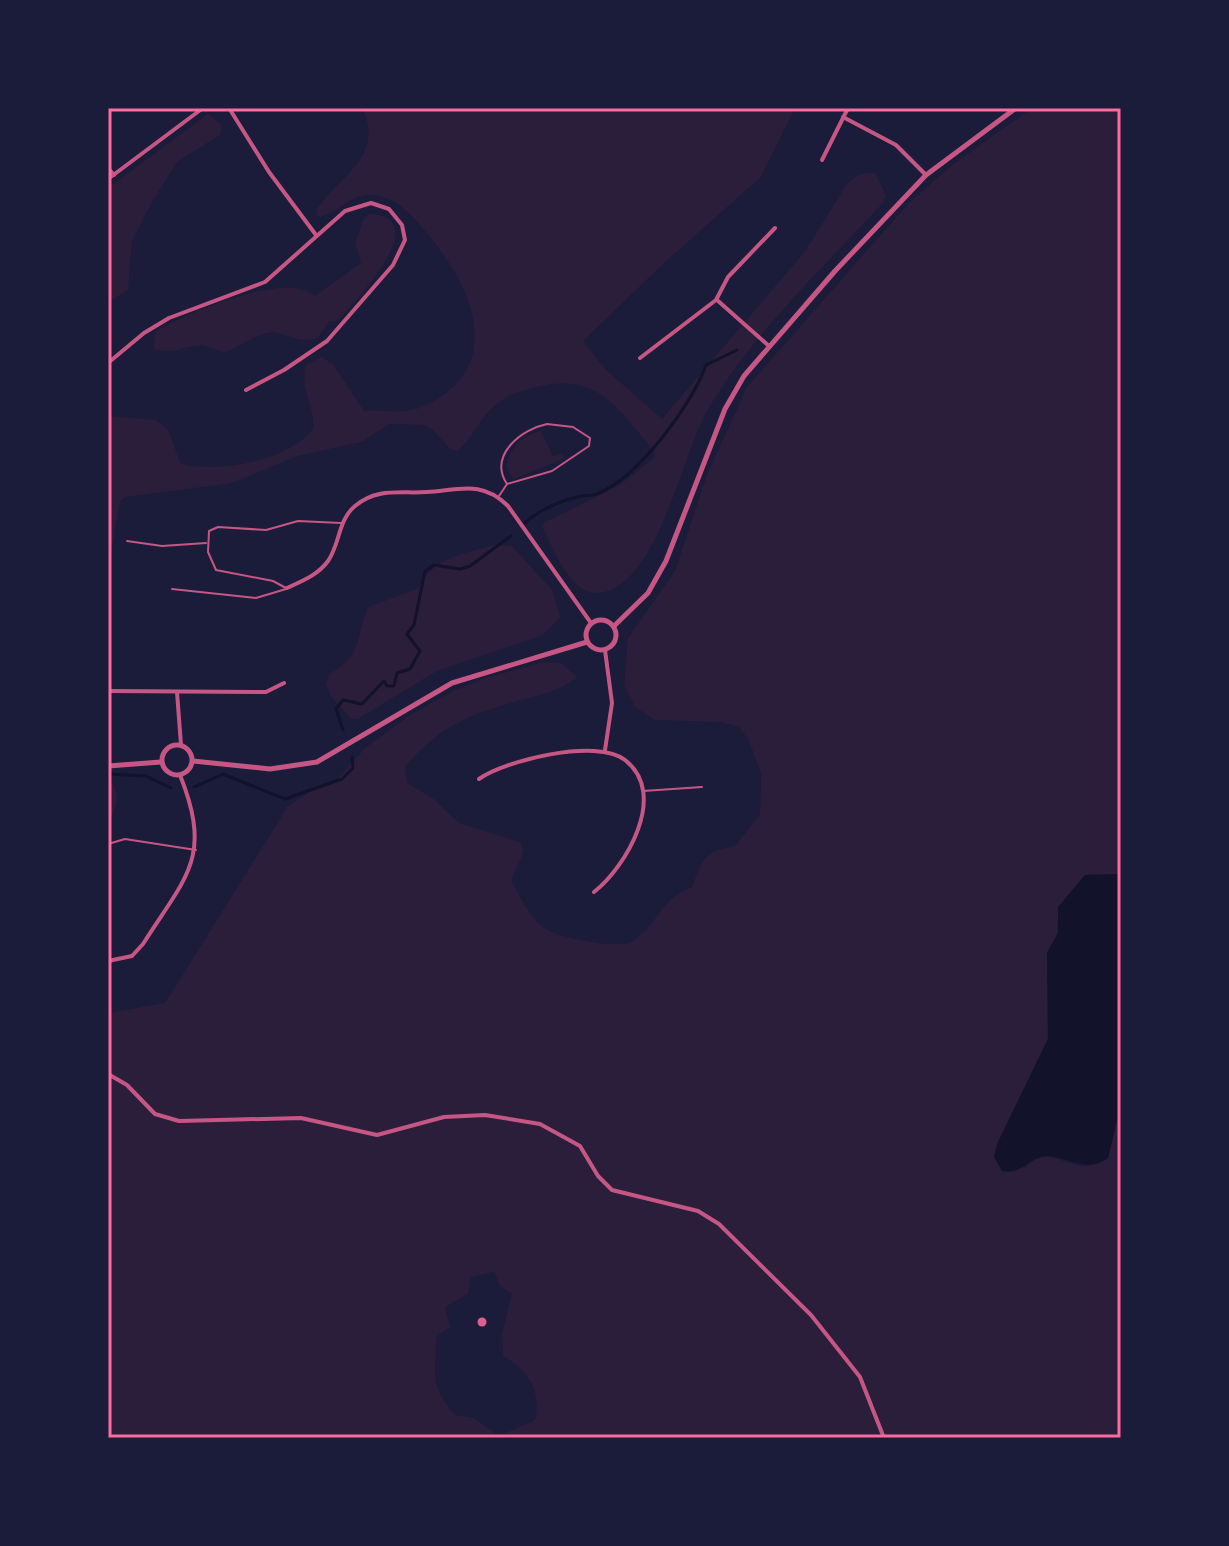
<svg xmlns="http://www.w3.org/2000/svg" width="1229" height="1546" viewBox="0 0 1229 1546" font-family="'Golos Text',sans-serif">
	<rect width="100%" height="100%" fill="#1b1b3a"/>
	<!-- green -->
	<g fill="#2a1e3b" fill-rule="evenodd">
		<path d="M 362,108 L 795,108 L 761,177 L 664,263 L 583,341 L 606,370 L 662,419 L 806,250 L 846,185 C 855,176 862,172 875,173 L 886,195 L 882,204 C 823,268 750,336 706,413 C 682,457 656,589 598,593 C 570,595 553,548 542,527 L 545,522 L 618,486 L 653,459 L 655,452 C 617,409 600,372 536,387 C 520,391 504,396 492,408 C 478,421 473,439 457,451 L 450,449 L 433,430 L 423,425 L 389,424 L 362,442 L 297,456 L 233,483 L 125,497 L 120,501 L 108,569 L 108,416 L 156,420 L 168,430 L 181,464 C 219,473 286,462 313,429 C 315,406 299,387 306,365 L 321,357 L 333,364 L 364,411 C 381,410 403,414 419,408 C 506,372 476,294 431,238 C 414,218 397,194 368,195 C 349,196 336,215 318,217 L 316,211 C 337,176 386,158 362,108 Z"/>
		<path d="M 1032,108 L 1121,108 L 1121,874 L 1085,875 L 1067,896 L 1057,924 L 1058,933 L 1047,952 L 1048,1039 L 1009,1119 L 1024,1169 C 1045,1145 1060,1164 1083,1166 C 1090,1167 1101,1161 1108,1158 L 1121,1104 L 1121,1438 L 108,1438 L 108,1013 L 165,1003 L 288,806 L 314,789 L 337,780 L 365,748 L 410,715 L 453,691 L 485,678 L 544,662 L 561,663 L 577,677 C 556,694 538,695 514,702 C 465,716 438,728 405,767 L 407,783 L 434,799 L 459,823 L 520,842 L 524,851 L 511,880 C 520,896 531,921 548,930 C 561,938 621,950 633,941 C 658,925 657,902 692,887 C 703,858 704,851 735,846 L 760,814 L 761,773 L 748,739 L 739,727 L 721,722 L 655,720 L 635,707 L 624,685 L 628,638 L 675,571 L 707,475 L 747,387 L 907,205 L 952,165 ZM 494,1272 L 500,1286 L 512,1294 L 502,1334 L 503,1356 C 529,1371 541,1390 535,1420 L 499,1436 L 474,1418 L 455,1415 C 429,1385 436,1375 436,1337 L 450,1327 L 445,1307 L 468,1294 L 471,1277 Z"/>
		<path d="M 208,114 L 222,125 L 220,135 L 177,162 L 152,202 L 132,241 L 128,290 L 108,302 L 108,188 Z"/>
		<path d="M 370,214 C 436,218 355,301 338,321 L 329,321 L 318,338 C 292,345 284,329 267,333 C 252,337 238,348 224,353 C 187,334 187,358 154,349 L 155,332 C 186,313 285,270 315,296 L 361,263 L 355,243 L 364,218 Z"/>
		<path d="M 541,431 L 553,456 L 562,454 L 564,459 L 513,479 L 506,467 C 510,447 521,436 541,431 Z"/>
		<path d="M 495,545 L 512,546 L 553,591 L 560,618 L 541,636 L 437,671 L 358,719 L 351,719 L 330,695 L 326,684 L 329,674 C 362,657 355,639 368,607 L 419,588 C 431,558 465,553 495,545 Z"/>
		<path d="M 108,778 C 121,791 118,808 108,822 Z"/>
	</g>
	<!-- water -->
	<path fill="#12122b" d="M 1121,874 L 1121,1104 L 1108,1158 C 1087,1173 1070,1158 1048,1156 C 1029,1155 1023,1176 1002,1171 L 994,1157 L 997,1144 L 1048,1039 L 1047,953 L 1058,933 L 1058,907 L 1085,875 Z"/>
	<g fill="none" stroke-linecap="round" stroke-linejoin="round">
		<!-- stream -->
		<g stroke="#12122b" stroke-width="3">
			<path d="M 525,523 C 540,509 560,501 581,496 C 587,495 594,496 599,493 C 638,477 692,405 706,365 L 737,350"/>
			<path d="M 343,730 L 336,709 L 343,700 L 362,704 L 384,681 L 387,686 L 394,686 L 397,673 L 410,669 L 420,651 L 407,634 L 414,625 L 425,571 L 434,565 L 460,569 L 470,566 L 511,536"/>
			<path d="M 108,774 L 146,776 L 171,788"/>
			<path d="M 194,787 L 223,774 L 285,799 L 342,779 L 353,768 L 352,757"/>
		</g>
	</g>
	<!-- building -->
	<circle fill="#dd5f8e" cx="482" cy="1322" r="4.5"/>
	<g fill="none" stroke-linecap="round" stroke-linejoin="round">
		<!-- service -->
		<g stroke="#c65784" stroke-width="2">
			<path d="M 547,424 L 573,427 L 590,438 L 589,446 L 552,471 L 507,484 C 488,455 522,429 547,424 Z"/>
			<path d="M 499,496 L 507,484"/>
			<path d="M 127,541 L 162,546 L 206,543"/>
			<path d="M 286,588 L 273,581 L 216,570 L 208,552 L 209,531 L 218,527 L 266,530 L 298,521 L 341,523"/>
			<path d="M 172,589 L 256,598 L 286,589"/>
			<path d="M 643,791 L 702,787"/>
			<path d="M 108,844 L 125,839 L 196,850"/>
		</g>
		<!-- minor -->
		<g stroke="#c65784" stroke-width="4">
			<path d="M 229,108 L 269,172 L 316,235"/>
			<path d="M 843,117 L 896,145 L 926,175"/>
			<path d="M 822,160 L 848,108"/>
			<path d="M 108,168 L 114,175"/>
			<path d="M 108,179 L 203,108"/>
			<path d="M 717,300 L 769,346"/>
			<path d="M 640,358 L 716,300 L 728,277 L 775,228"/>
			<path d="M 108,363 L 144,333 L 169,318 L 265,282 L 345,211 L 371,203 L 389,209 L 402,225 L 405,240 L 393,265 L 327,341 L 284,370 L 246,390"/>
			<path d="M 287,588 C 302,581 318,575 328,561 C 340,544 338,520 355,506 C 378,487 401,494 427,492 C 459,490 482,480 508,506 L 591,623"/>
			<path d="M 108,691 L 266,692 L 284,683"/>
			<path d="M 177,692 L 181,745"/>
			<path d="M 605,750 L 612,703 L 605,650"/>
			<path d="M 479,779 C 506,760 597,738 625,760 C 669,794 626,867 594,892"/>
			<path d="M 108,961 L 132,956 L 143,944 C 186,876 213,858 180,775"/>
			<path d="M 108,1074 L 127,1085 L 155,1114 L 179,1121 L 301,1118 L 377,1135 L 444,1117 L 485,1115 L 540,1124 L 580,1146 L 598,1176 L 612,1190 L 698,1211 L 719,1224 L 811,1315 L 860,1377 L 884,1438"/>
		</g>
		<!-- tertiary -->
		<g stroke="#c65784" stroke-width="5">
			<circle cx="601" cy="635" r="15"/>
			<path d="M 614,626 L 648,593 L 666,561 L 725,409 L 744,376 L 835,271 L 926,175 L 1016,108"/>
			<circle cx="177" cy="760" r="15"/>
			<path d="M 193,761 L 270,769 L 317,762 L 452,683 L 587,642"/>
			<path d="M 108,766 L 161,762"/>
		</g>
	</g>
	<!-- border -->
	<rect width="1229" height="1546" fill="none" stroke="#1b1b3a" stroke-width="220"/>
	<rect x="110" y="110" width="1009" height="1326" fill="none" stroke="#ff6b9d" stroke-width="3"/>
</svg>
